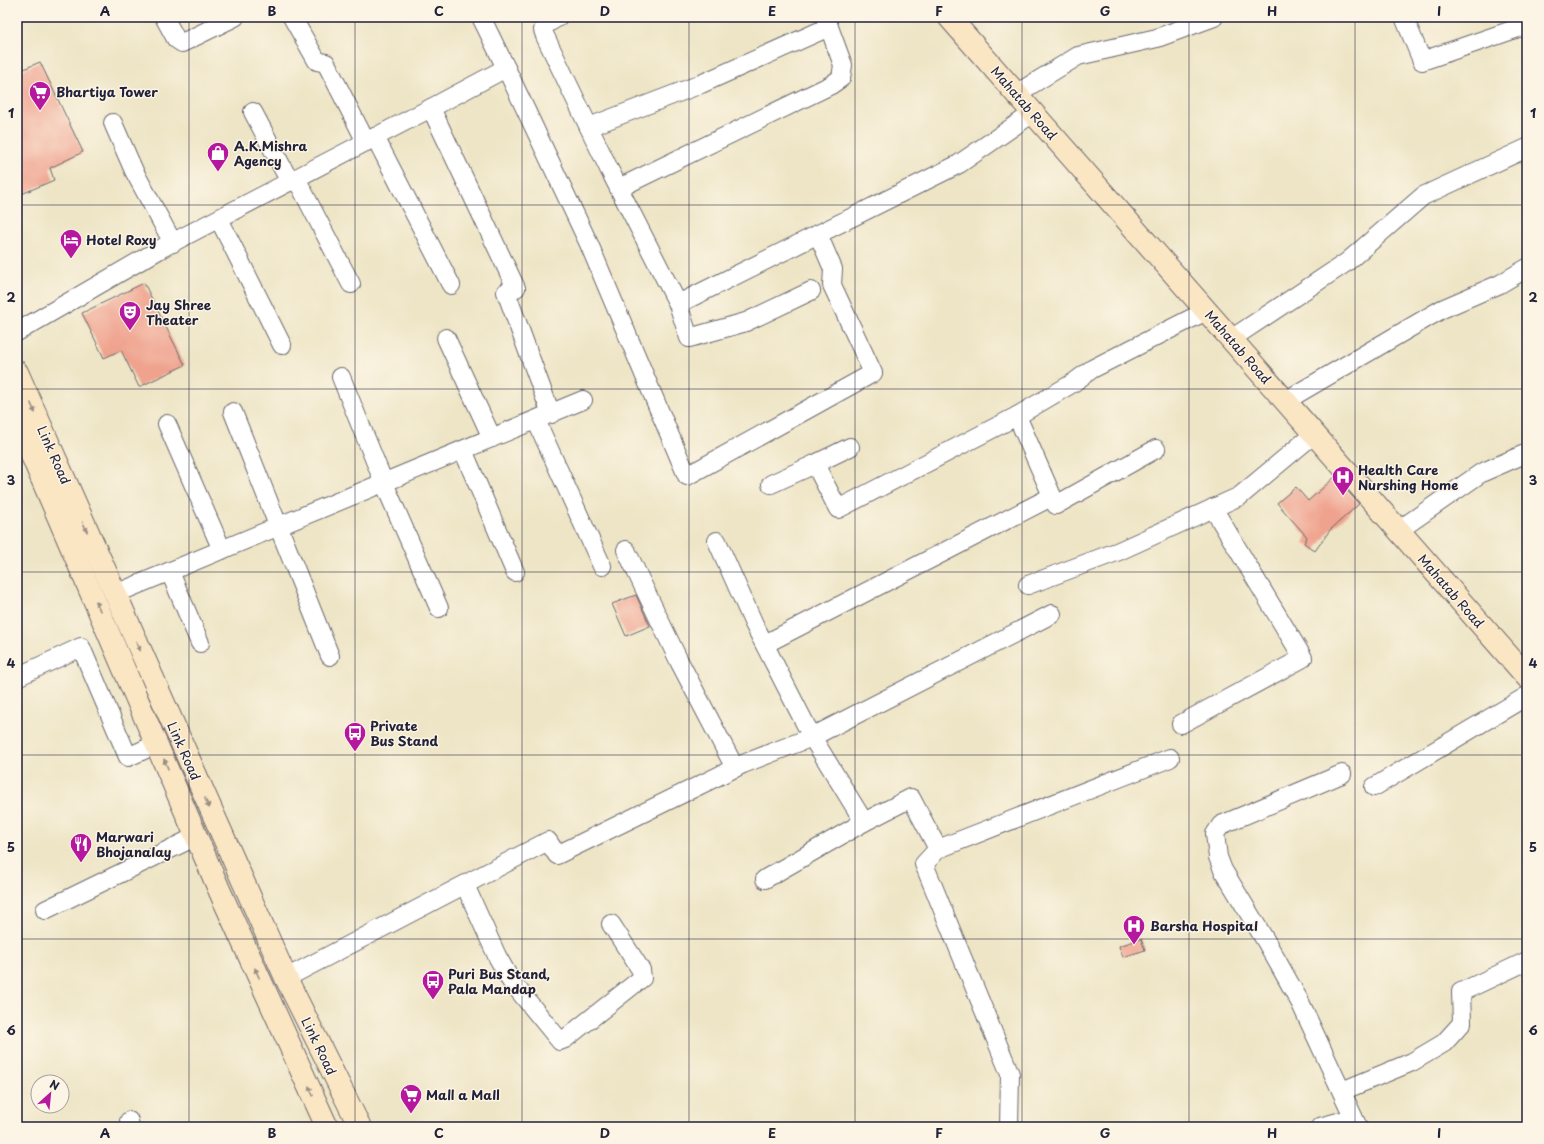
<svg xmlns="http://www.w3.org/2000/svg" width="1544" height="1144" viewBox="0 0 1544 1144" font-family="'Playpen Sans',sans-serif">
	<rect width="100%" height="100%" fill="#fcf5e5"/>
	<filter id="ink" filterUnits="userSpaceOnUse"><feTurbulence type="fractalNoise" baseFrequency=".025" numOctaves="2"/><feDisplacementMap in="SourceGraphic" scale="8" xChannelSelector="R" yChannelSelector="G"/><feConvolveMatrix kernelMatrix="1 2 1 2 8 2 1 2 1" color-interpolation-filters="sRGB"/></filter>
	<filter id="wash" filterUnits="userSpaceOnUse"><feTurbulence type="fractalNoise" baseFrequency=".012" numOctaves="4" result="noise"/><feDisplacementMap in="SourceGraphic" scale="16" xChannelSelector="R" yChannelSelector="G"/><feGaussianBlur stdDeviation="0.9" result="paint"/><feColorMatrix in="noise" values="0 0 0 0 0 0 0 0 0 0 0 0 0 0 0 0 0 1.4 0 .05"/><feComposite in="paint" operator="in"/></filter>
	<g filter="url(#wash)">
		<rect width="100%" height="100%" fill="#eee5c6"/>
		<g id="blocks">
			<!-- building -->
			<g fill="#efa38e">
				<path d="M 40,62 L 83,152 L 50,168 L 54,180 L 17,196 L 17,72 Z"/>
				<path d="M 144,283 L 185,365 L 139,387 L 121,350 L 104,358 L 82,313 Z"/>
				<path d="M 1335,477 L 1359,504 L 1330,530 L 1315,551 L 1304,543 L 1307,537 L 1277,503 L 1296,487 L 1308,501 Z"/>
				<path d="M 636,595 L 650,626 L 626,636 L 612,604 Z"/>
				<path d="M 1141,939 L 1145,950 L 1123,957 L 1119,946 Z"/>
			</g>
		</g>
	</g>
	<g filter="url(#ink)">
		<use href="#blocks" fill-opacity="0" stroke="#69666c" stroke-width="1"/>
		<g fill="none" stroke-linecap="round" stroke-linejoin="round">
			<!-- minor casing -->
			<g stroke="#69666c" stroke-width="20">
				<g id="minor">
					<path d="M 164,17 L 176,39 L 182,43 L 235,17"/>
					<path d="M 292,17 L 317,61 L 326,63 L 366,142"/>
					<path d="M 481,17 L 506,68 L 431,108 L 516,288 L 506,292 L 551,414"/>
					<path d="M 558,17 L 545,25 L 543,30 L 545,36 L 609,169 L 678,304 L 959,164 L 1033,113"/>
					<path d="M 1404,17 L 1422,61 L 1527,25"/>
					<path d="M 506,68 L 589,244 L 687,476 L 873,373 L 832,285 L 833,269 L 818,234"/>
					<path d="M 1016,94 L 1078,56 L 1157,38 L 1214,17"/>
					<path d="M 253,112 L 290,182"/>
					<path d="M 113,123 L 134,171 L 173,243"/>
					<path d="M 589,127 L 701,84 L 829,27 L 825,17"/>
					<path d="M 375,137 L 451,285"/>
					<path d="M 296,178 L 351,284"/>
					<path d="M 619,188 L 831,85 L 841,78 L 843,65 L 829,27"/>
					<path d="M 219,219 L 282,345"/>
					<path d="M 678,304 L 689,338 L 746,322 L 811,291"/>
					<path d="M 17,332 L 162,248 L 431,108"/>
					<path d="M 446,338 L 492,438"/>
					<path d="M 1231,339 L 1347,262 L 1423,196 L 1527,148"/>
					<path d="M 341,377 L 384,483 L 439,608"/>
					<path d="M 1285,401 L 1442,309 L 1500,284 L 1527,268"/>
					<path d="M 233,412 L 330,656"/>
					<path d="M 536,420 L 602,566"/>
					<path d="M 167,424 L 222,550"/>
					<path d="M 850,447 L 815,464 L 838,509 L 1017,416"/>
					<path d="M 1156,449 L 1056,505 L 1017,416 L 1073,383 L 1092,369 L 1206,311"/>
					<path d="M 463,450 L 515,572"/>
					<path d="M 771,484 L 815,464"/>
					<path d="M 1399,530 L 1481,473 L 1527,453"/>
					<path d="M 717,541 L 754,624 L 812,737 L 864,822 L 911,798 L 938,849 L 1170,758"/>
					<path d="M 626,550 L 679,661 L 735,768"/>
					<path d="M 170,572 L 200,643"/>
					<path d="M 1028,585 L 1119,551 L 1240,496 L 1314,434"/>
					<path d="M 115,594 L 583,400"/>
					<path d="M 765,644 L 1051,497"/>
					<path d="M 17,677 L 81,647 L 128,757 L 157,744"/>
					<path d="M 1181,724 L 1303,658 L 1213,508"/>
					<path d="M 1342,774 L 1221,825 L 1215,834 L 1218,857 L 1223,870 L 1267,943 L 1300,1002 L 1358,1127"/>
					<path d="M 1374,787 L 1527,696"/>
					<path d="M 938,849 L 924,864 L 1010,1074 L 1009,1127"/>
					<path d="M 765,879 L 864,822"/>
					<path d="M 465,885 L 497,956 L 511,981 L 560,1041 L 565,1039 L 642,978 L 641,970 L 611,924"/>
					<path d="M 45,910 L 197,836"/>
					<path d="M 286,978 L 548,841 L 557,855 L 743,764 L 812,737 L 1052,614"/>
					<path d="M 1342,1091 L 1412,1062 L 1444,1043 L 1462,1023 L 1461,992 L 1527,961"/>
					<path d="M 129,1121 L 130,1127"/>
					<path d="M 1320,1127 L 1353,1118"/>
				</g>
			</g>
			<!-- secondary casing -->
			<g stroke="#69666c" stroke-width="24">
				<g id="secondary">
					<path d="M 949,17 L 1527,677"/>
					<path d="M 17,372 L 286,978 L 360,1127"/>
					<path d="M 17,421 L 221,894 L 327,1127"/>
				</g>
			</g>
			<!-- minor -->
			<use href="#minor" stroke="#fff" stroke-width="18"/>
			<!-- secondary -->
			<use href="#secondary" stroke="#fbe6c4" stroke-width="22"/>
		</g>
		<!-- one-way arrows -->
		<defs><path id="oneway-solid" d="M-6-.8H1V-3.2L6.5 0L1 3.2V.8H-6Z"/></defs>
		<g fill="#998e86">
			<use href="#oneway-solid" transform="translate(33 408) rotate(66)"/>
			<use href="#oneway-solid" transform="translate(85 527) rotate(66)"/>
			<use href="#oneway-solid" transform="translate(98 606) rotate(-113)"/>
			<use href="#oneway-solid" transform="translate(138 646) rotate(66)"/>
			<use href="#oneway-solid" transform="translate(166 764) rotate(-113)"/>
			<use href="#oneway-solid" transform="translate(207 803) rotate(66)"/>
			<use href="#oneway-solid" transform="translate(257 973) rotate(-114)"/>
			<use href="#oneway-solid" transform="translate(311 1091) rotate(-114)"/>
		</g>
	</g>
	<!-- grid -->
	<path fill="none" stroke="#22223b" stroke-width="1" stroke-opacity="0.55" d="M 189,17 L 189,1127M 355,17 L 355,1127M 522,17 L 522,1127M 689,17 L 689,1127M 855,17 L 855,1127M 1022,17 L 1022,1127M 1189,17 L 1189,1127M 1355,17 L 1355,1127M 17,205 L 1527,205M 17,389 L 1527,389M 17,572 L 1527,572M 17,755 L 1527,755M 17,939 L 1527,939"/>
	<!-- icons -->
	<defs>
		<g id="supermarket-pin" transform="scale(1.15)"><path d="M0 17L-7.5 6A9.5 9.5 0 1 1 7.5 6Z" fill="#b5179e" stroke="#fcf5e5"/><path d="M-6-5.5h2.5l.6 2H6L4.5 2H-2.5L-4.4-4H-6ZM-1.5 3.2a1.3 1.3 0 1 0 .1 0ZM3 3.2a1.3 1.3 0 1 0 .1 0Z" fill="#fff"/></g>
		<g id="shop-pin" transform="scale(1.15)"><path d="M0 17L-7.5 6A9.5 9.5 0 1 1 7.5 6Z" fill="#b5179e" stroke="#fcf5e5"/><path d="M-5-2.5h2.3a2.7 3.5 0 0 1 5.4 0H5L5.5 6h-11ZM-1.5-2.5h3a1.5 2.3 0 0 0-3 0Z" fill="#fff"/></g>
		<g id="hotel-pin" transform="scale(1.15)"><path d="M0 17L-7.5 6A9.5 9.5 0 1 1 7.5 6Z" fill="#b5179e" stroke="#fcf5e5"/><path d="M-6-4.5h1.5V1H6V5H4.5V3h-9V5H-6ZM-4 0a1.8 1.8 0 1 1 3.6 0ZM.5 0V-2.5h3Q6-2.5 6 0Z" fill="#fff"/></g>
		<g id="theatre-pin" transform="scale(1.15)"><path d="M0 17L-7.5 6A9.5 9.5 0 1 1 7.5 6Z" fill="#b5179e" stroke="#fcf5e5"/><path d="M-5-5.5Q0-4 5-5.5V0Q5 5 0 6Q-5 5-5 0ZM-3.3-2.5H-1v1.5H-3.3ZM1-2.5H3.3v1.5H1ZM-2.8 1Q0 5.5 2.8 1Z" fill="#fff"/></g>
		<g id="hospital-pin" transform="scale(1.15)"><path d="M0 17L-7.5 6A9.5 9.5 0 1 1 7.5 6Z" fill="#b5179e" stroke="#fcf5e5"/><path d="M-5-5h3v3.5h4V-5h3V5h-3V1.5h-4V5h-3Z" fill="#fff"/></g>
		<g id="bus-pin" transform="scale(1.15)"><path d="M0 17L-7.5 6A9.5 9.5 0 1 1 7.5 6Z" fill="#b5179e" stroke="#fcf5e5"/><path d="M-5-6H5V4H4V6H2V4H-2V6H-4V4H-5ZM-3.5-4V0h7V-4ZM-3.5 1.2v1.5H-2V1.2ZM2 1.2v1.5H3.5V1.2Z" fill="#fff"/></g>
		<g id="restaurant-pin" transform="scale(1.15)"><path d="M0 17L-7.5 6A9.5 9.5 0 1 1 7.5 6Z" fill="#b5179e" stroke="#fcf5e5"/><path d="M-5-6h1v4h1v-4h1v4h1v-4h1v5L-1.5 .5V6h-2V.5L-5-1ZM5-6V6H3V1.5H1.5Q1.5-4 5-6Z" fill="#fff"/></g>
	</defs>
	<g fill-rule="evenodd">
		<use href="#supermarket-pin" x="40" y="92"/>
		<use href="#shop-pin" x="218" y="153"/>
		<use href="#hotel-pin" x="71" y="240"/>
		<use href="#theatre-pin" x="130" y="312"/>
		<use href="#hospital-pin" x="1343" y="477"/>
		<use href="#bus-pin" x="355" y="733"/>
		<use href="#restaurant-pin" x="81" y="844"/>
		<use href="#hospital-pin" x="1134" y="926"/>
		<use href="#bus-pin" x="433" y="981"/>
		<use href="#supermarket-pin" x="411" y="1095"/>
	</g>
	<g text-anchor="middle" stroke-width="3" stroke-linejoin="round" paint-order="stroke">
		<!-- poi labels -->
		<g font-size="13" font-weight="bold" fill="#22223b" stroke="#fcf5e5" text-anchor="start">
			<text x="56" y="97">Bhartiya Tower</text>
			<text x="234" y="151">A.K.Mishra<tspan x="234" dy="15">Agency</tspan></text>
			<text x="86" y="245">Hotel Roxy</text>
			<text x="146" y="310">Jay Shree<tspan x="146" dy="15">Theater</tspan></text>
			<text x="1358" y="475">Health Care<tspan x="1358" dy="15">Nurshing Home</tspan></text>
			<text x="370" y="731">Private<tspan x="370" dy="15">Bus Stand</tspan></text>
			<text x="96" y="842">Marwari<tspan x="96" dy="15">Bhojanalay</tspan></text>
			<text x="1150" y="931">Barsha Hospital</text>
			<text x="448" y="979">Puri Bus Stand,<tspan x="448" dy="15">Pala Mandap</tspan></text>
			<text x="426" y="1100">Mall a Mall</text>
		</g>
		<!-- street labels -->
		<g font-size="13" fill="#22223b" stroke="#fcf5e5">
			<text transform="translate(1024 103) rotate(49)" y="5">Mahatab Road</text>
			<text transform="translate(1238 347) rotate(49)" y="5">Mahatab Road</text>
			<text transform="translate(54 455) rotate(66)" y="5">Link Road</text>
			<text transform="translate(1451 591) rotate(49)" y="5">Mahatab Road</text>
			<text transform="translate(184 751) rotate(66)" y="5">Link Road</text>
			<text transform="translate(319 1046) rotate(64)" y="5">Link Road</text>
		</g>
	</g>
	<!-- margin -->
	<rect width="1544" height="1144" fill="none" stroke="#fcf5e5" stroke-width="44"/>
	<!-- north arrow -->
	<g transform="translate(50 1094) rotate(27)"><circle r="19" fill="#fcf5e5" stroke="#a5a1a1"/>
	<path d="M0-3L7 15L0 10L-7 15Z" fill="#b5179e"/>
	<text y="-6" font-size="11" font-weight="bold" text-anchor="middle" fill="#22223b">N</text>
	</g>
	<rect x="22" y="22" width="1500" height="1100" fill="none" stroke="#22223b" stroke-width="1.5"/>
	<g font-size="13" text-anchor="middle" font-weight="bold" fill="#22223b">
		<text x="105" y="16">A</text>
		<text x="272" y="16">B</text>
		<text x="439" y="16">C</text>
		<text x="605" y="16">D</text>
		<text x="772" y="16">E</text>
		<text x="939" y="16">F</text>
		<text x="1105" y="16">G</text>
		<text x="1272" y="16">H</text>
		<text x="1439" y="16">I</text>
		<text x="11" y="118">1</text>
		<text x="1533" y="118">1</text>
		<text x="11" y="302">2</text>
		<text x="1533" y="302">2</text>
		<text x="11" y="485">3</text>
		<text x="1533" y="485">3</text>
		<text x="11" y="668">4</text>
		<text x="1533" y="668">4</text>
		<text x="11" y="852">5</text>
		<text x="1533" y="852">5</text>
		<text x="11" y="1035">6</text>
		<text x="1533" y="1035">6</text>
		<text x="105" y="1138">A</text>
		<text x="272" y="1138">B</text>
		<text x="439" y="1138">C</text>
		<text x="605" y="1138">D</text>
		<text x="772" y="1138">E</text>
		<text x="939" y="1138">F</text>
		<text x="1105" y="1138">G</text>
		<text x="1272" y="1138">H</text>
		<text x="1439" y="1138">I</text>
	</g>
</svg>
